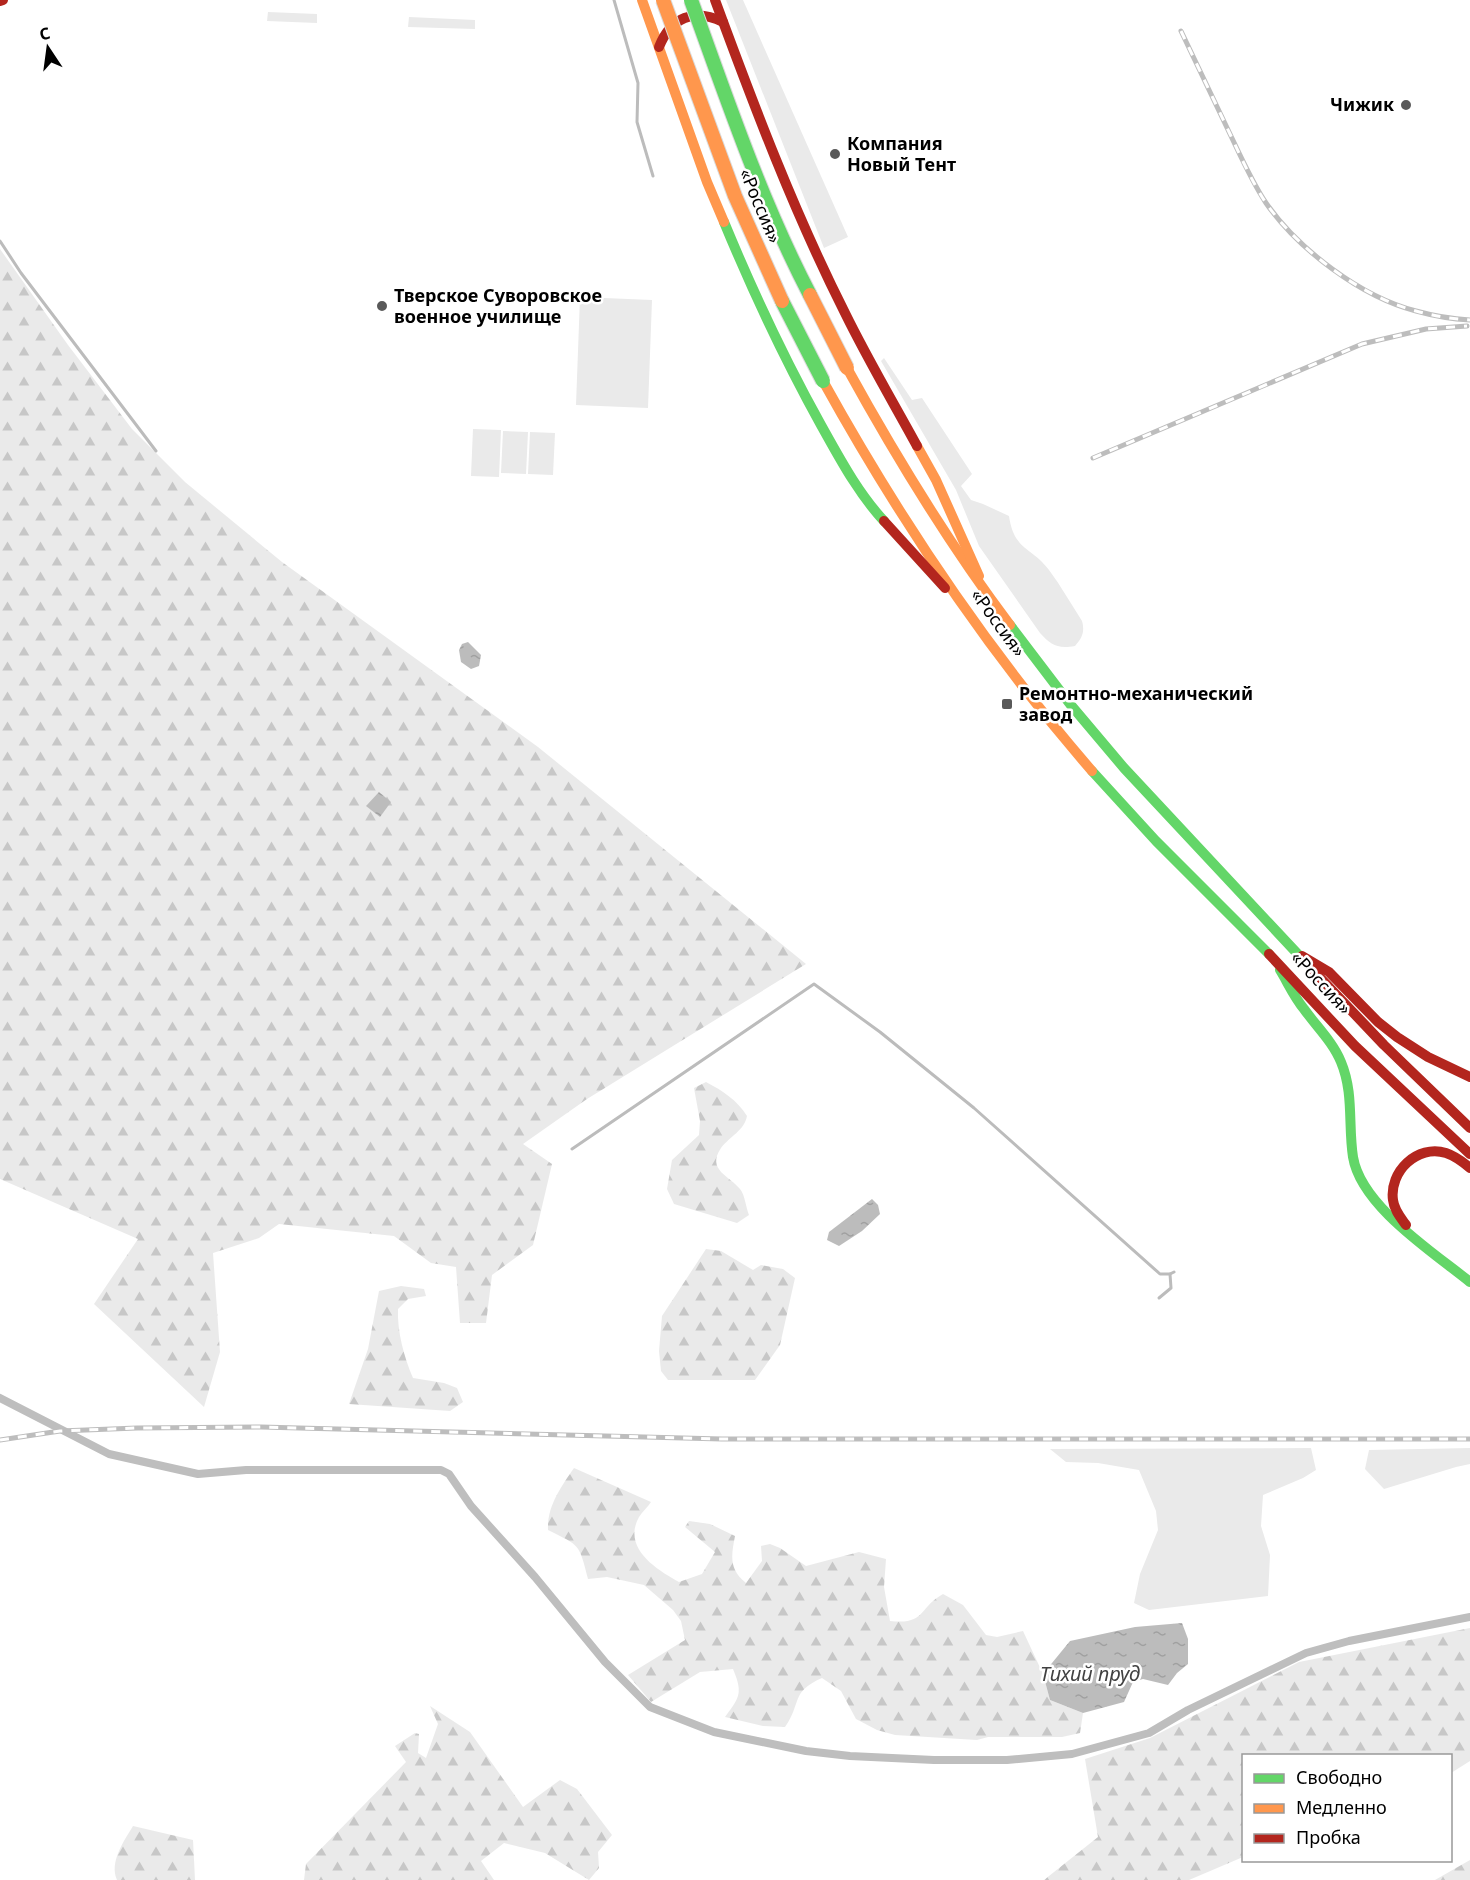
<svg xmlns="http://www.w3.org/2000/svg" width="1470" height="1880" viewBox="0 0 1470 1880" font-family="'Noto Sans',sans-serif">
	<defs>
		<pattern id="forest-firs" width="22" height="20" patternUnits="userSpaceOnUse" patternTransform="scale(1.5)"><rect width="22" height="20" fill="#eaeaea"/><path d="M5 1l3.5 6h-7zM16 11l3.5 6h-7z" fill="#c7c7c7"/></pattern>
		<pattern id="water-ripples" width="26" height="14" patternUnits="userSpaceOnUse" patternTransform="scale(1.5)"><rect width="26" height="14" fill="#bcbcbc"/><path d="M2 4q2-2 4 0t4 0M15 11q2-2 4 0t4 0" fill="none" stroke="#a0a0a0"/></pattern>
	</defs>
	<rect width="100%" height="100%" fill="#fff"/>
	<!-- grass -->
	<g fill="#eaeaea">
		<path d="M 726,0 L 743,0 L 848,237 L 824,248 Z"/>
		<path d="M 268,12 L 317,14 L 317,23 L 267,21 Z"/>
		<path d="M 409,17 L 475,20 L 475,29 L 408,27 Z"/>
		<path d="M 580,297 L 652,300 L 648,408 L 576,405 Z"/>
		<path d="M 884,358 L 912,400 L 922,398 L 972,474 L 961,486 L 971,500 L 983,504 L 1009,516 C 1014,551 1032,547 1049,570 C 1061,586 1071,604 1082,621 C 1085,632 1082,638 1075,646 C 1057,649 1051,645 1040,633 L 979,546 L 956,490 L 881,361 Z"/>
		<path d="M 473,429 L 501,430 L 499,477 L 471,476 Z"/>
		<path d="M 503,431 L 528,432 L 526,474 L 501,473 Z"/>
		<path d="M 530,432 L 555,433 L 553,475 L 528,474 Z"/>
		<path d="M 1311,1448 L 1316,1470 L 1303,1478 L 1263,1495 L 1261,1526 L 1270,1555 L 1268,1596 L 1149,1610 L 1134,1603 L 1140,1574 L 1158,1530 L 1156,1511 L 1139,1470 L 1098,1463 L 1066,1462 L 1050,1449 Z"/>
		<path d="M 1470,1448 L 1470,1464 L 1456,1467 L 1384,1489 L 1365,1469 L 1369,1450 Z"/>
	</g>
	<!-- forest -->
	<g fill="url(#forest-firs)">
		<path d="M 0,249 L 68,345 L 132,429 L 185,482 L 282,562 L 538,747 L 806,964 L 587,1099 L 523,1144 L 552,1164 L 533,1245 L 492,1275 L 486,1323 L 460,1323 L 456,1267 L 431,1263 L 394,1236 L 279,1224 L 259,1238 L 213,1253 L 220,1352 L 204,1407 L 94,1304 L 138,1239 L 0,1179 Z"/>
		<path d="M 706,1082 C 723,1091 737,1100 747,1116 C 744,1131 730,1136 721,1148 C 706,1170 730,1176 740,1189 C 745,1195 746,1208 749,1215 L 737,1223 L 674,1204 L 667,1189 L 672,1160 L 699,1135 L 700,1121 L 694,1088 Z"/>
		<path d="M 706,1249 L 721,1251 L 753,1270 L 761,1265 L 783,1269 L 795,1278 L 780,1345 L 755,1380 L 668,1380 L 661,1371 L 659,1351 L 662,1316 Z"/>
		<path d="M 401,1286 L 424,1289 L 426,1296 L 408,1299 L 398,1309 C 397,1331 404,1357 413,1378 L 444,1383 L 457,1388 L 463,1402 L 450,1411 L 349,1404 L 368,1349 L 379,1291 Z"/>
		<path d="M 574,1468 L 651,1502 C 648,1507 642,1512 639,1517 C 622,1548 656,1569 679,1582 L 702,1574 L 715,1552 L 685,1527 L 689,1521 L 710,1524 L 735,1536 C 731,1557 729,1569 746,1583 L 762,1561 L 761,1546 L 770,1544 L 780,1548 L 806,1566 L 859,1552 L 886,1559 L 884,1587 L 890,1621 C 926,1625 918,1608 943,1594 L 963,1605 L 986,1635 L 997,1637 L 1023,1631 L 1043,1674 L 1050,1700 L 1083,1713 L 1080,1733 L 1062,1737 L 988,1737 L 977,1740 L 895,1735 L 877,1730 L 856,1719 L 841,1691 L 822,1678 C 790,1692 802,1703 785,1727 L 763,1726 L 725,1717 C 740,1697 743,1693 733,1669 L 700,1672 L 651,1702 L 628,1675 L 685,1640 L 681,1621 L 673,1610 L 644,1585 L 607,1577 L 588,1579 C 579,1543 580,1546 548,1530 C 547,1506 561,1487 574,1468 Z"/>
		<path d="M 1470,1628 L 1470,1761 L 1451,1773 L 1450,1756 L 1244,1756 L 1243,1857 L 1189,1880 L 1044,1880 L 1098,1837 L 1085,1759 L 1150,1738 L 1299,1662 Z"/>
		<path d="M 430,1706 L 470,1732 L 523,1807 L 560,1780 L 577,1789 L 612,1835 L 598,1852 L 599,1868 L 589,1880 L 545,1853 L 504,1843 L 481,1861 L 494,1880 L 304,1880 L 306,1864 L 406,1762 L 395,1746 L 415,1733 L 419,1734 L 418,1753 L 426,1758 L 438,1724 Z"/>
		<path d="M 133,1826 L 193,1840 L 195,1880 L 117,1880 C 109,1862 124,1841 133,1826 Z"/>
		<path d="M 1470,1860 L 1470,1880 L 1435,1880 Z"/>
	</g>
	<!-- water -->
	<g fill="url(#water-ripples)">
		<path d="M 468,642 L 481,655 L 479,666 L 471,669 L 461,662 L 459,650 L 462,644 Z"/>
		<path d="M 379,792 L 391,802 L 380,817 L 366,806 Z"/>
		<path d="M 872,1199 L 878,1205 L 880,1214 L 862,1231 L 839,1246 L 827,1240 L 829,1232 Z"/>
		<path d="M 1182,1623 L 1188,1639 L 1188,1664 L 1177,1673 L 1168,1685 L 1143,1679 L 1133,1682 L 1124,1702 L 1083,1713 L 1050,1700 L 1043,1674 L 1070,1641 L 1135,1627 Z"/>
	</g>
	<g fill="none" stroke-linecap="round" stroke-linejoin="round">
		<!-- stream -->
		<g stroke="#bcbcbc" stroke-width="3">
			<path d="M 614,0 L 638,83 L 637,122 L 653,176"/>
			<path d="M 0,241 L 21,273 L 156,451"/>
			<path d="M 572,1149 L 814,984 L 880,1032 L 974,1108 L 1160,1274 L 1170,1274 L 1174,1272"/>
			<path d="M 1159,1298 L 1171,1288 L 1170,1274"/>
		</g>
		<!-- street -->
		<path stroke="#bebebe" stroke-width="8" d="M 0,1398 L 109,1454 L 198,1474 L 246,1470 L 441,1470 L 449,1474 L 471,1506 L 535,1577 L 605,1662 L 650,1707 L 714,1732 L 806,1751 L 850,1756 L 934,1760 L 1007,1760 L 1072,1754 L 1149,1733 L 1188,1710 L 1306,1653 L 1349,1641 L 1470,1617"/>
		<!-- fast -->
		<g stroke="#63d668" stroke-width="10">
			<path d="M 724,222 C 753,292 785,360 821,425 C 840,459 858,493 884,521"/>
			<path d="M 1010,625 L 1070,704 L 1124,768 L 1308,965"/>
			<path d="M 1092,771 L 1156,841 L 1269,954"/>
			<path d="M 1280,970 C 1288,983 1294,997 1304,1009 C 1316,1026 1333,1042 1341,1062 C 1354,1093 1348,1125 1353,1157 C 1361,1206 1433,1252 1470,1282"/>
		</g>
		<!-- slow -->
		<g stroke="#ff974d" stroke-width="10">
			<path d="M 642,0 L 707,182 L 724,222"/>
			<path d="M 847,368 C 896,457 949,544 1010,625"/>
			<path d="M 823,381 C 900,520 988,651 1092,771"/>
			<path d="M 917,446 L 936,480 L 979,576"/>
		</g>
		<!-- jam -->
		<g stroke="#b3261e" stroke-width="10">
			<path d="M 715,0 C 754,106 794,212 845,313 C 867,358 893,402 917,446"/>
			<path d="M 0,1 L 3,0"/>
			<path d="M 659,47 C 671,17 694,8 723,22"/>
			<path d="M 884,521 L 945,588"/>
			<path d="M 1269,954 L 1355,1046 L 1470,1154"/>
			<path d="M 1302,956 L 1329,972 L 1378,1022 L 1397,1037 L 1428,1057 L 1470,1077"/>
			<path d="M 1308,965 L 1384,1045 L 1470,1128"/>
			<path d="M 1406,1225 C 1401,1218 1394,1210 1393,1200 C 1389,1172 1417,1144 1446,1153 C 1455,1156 1463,1162 1470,1168"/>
		</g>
		<!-- rail casing -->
		<g stroke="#bdbdbd" stroke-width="5">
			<g id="rail">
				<path d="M 1181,31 C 1197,65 1214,100 1230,134 C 1241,157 1252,182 1266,203 C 1298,249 1361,297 1416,311 C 1434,316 1452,319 1470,320"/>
				<path d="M 1093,458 L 1362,344 L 1426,329 L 1467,326"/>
				<path d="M 0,1440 L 60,1431 L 137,1428 L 261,1427 L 722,1439 L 1470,1439"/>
			</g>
		</g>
		<!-- rail -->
		<use href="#rail" stroke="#fff" stroke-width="3" stroke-dasharray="9" stroke-linecap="butt"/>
		<!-- fast-bridge casing -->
		<g stroke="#dbdbdb" stroke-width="16" stroke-linecap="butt">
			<g id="fast-bridge">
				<path d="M 691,0 C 727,99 761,201 810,295"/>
				<path d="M 782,301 L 823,381"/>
			</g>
		</g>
		<!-- slow-bridge casing -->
		<g stroke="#dbdbdb" stroke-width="16" stroke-linecap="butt">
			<g id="slow-bridge">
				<path d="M 663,0 L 735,196 L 782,301"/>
				<path d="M 810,295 L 847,368"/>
			</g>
		</g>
		<!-- fast-bridge -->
		<use href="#fast-bridge" stroke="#63d668" stroke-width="14"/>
		<!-- slow-bridge -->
		<use href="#slow-bridge" stroke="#ff974d" stroke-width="14"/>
	</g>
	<!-- markers -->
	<g fill="#595959" stroke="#fff" stroke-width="2">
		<circle cx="1406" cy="105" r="6"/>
		<circle cx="835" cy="154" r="6"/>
		<circle cx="382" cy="306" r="6"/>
		<rect x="1001" y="698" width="12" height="12" rx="3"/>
	</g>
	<g text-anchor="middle" stroke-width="5" stroke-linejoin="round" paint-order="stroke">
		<!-- poi labels -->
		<g font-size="18" font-weight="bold" fill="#000" stroke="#fff" text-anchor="start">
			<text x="1394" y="111" text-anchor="end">Чижик</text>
			<text x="847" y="150">Компания<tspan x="847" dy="21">Новый Тент</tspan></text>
			<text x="394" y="302">Тверское Суворовское<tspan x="394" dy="21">военное училище</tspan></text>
			<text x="1019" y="700">Ремонтно-механический<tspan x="1019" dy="21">завод</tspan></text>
		</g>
		<!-- street labels -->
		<g font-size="18" fill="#000" stroke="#fff">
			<text transform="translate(760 206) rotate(67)" y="6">«Россия»</text>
			<text transform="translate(998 623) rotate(54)" y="6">«Россия»</text>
			<text transform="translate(1321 983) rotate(47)" y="6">«Россия»</text>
		</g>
		<!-- water labels -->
		<g font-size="20" font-style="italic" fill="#414141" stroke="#fff">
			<text x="1090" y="1681">Тихий пруд</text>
		</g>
	</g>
	<!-- legend -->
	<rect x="1242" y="1754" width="210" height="108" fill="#ffffff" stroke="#999999" stroke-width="1.5"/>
	<rect x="1254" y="1774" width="30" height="9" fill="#63d668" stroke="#999999" stroke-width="1.5"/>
	<text x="1296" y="1784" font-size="18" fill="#000000">Свободно</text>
	<rect x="1254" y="1804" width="30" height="9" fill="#ff974d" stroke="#999999" stroke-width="1.5"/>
	<text x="1296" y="1814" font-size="18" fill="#000000">Медленно</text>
	<rect x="1254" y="1834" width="30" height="9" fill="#b3261e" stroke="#999999" stroke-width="1.5"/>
	<text x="1296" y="1844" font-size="18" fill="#000000">Пробка</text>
	<!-- north arrow -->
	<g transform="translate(48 48) rotate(347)" stroke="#ffffff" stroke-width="4.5" paint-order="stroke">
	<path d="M0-4.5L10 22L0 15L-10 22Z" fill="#000000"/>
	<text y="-9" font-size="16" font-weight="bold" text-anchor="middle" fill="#000000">С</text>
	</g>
</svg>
